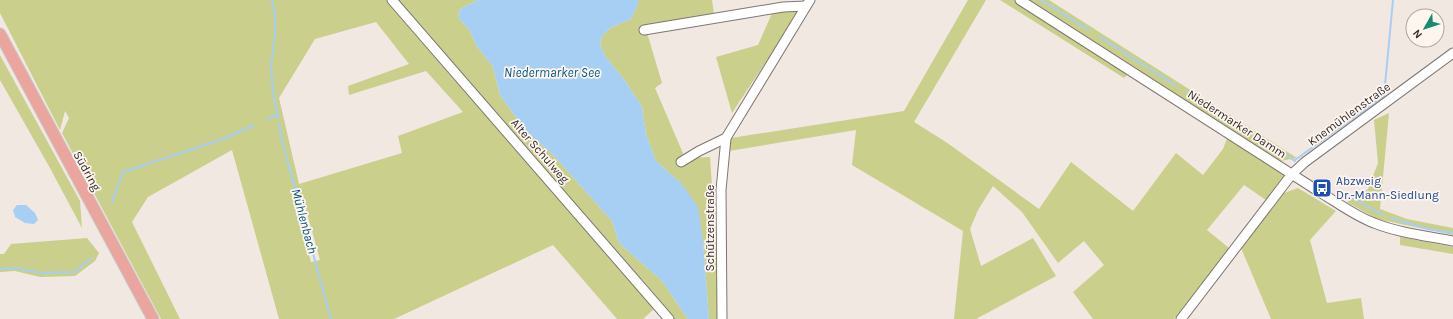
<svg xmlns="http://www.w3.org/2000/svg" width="1453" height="319" viewBox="0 0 1453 319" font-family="Karla,sans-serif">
	<rect width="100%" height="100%" fill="#f1e8e2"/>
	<!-- green -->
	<g fill="#cbcf8c" fill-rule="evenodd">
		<path d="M 0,0 L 478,0 L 460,9 L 458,17 L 470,31 L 476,45 L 493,67 L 500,95 L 525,130 L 554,156 L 612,221 L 619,243 L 662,281 L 688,319 L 662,319 L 654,309 L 643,319 L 617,319 L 553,245 L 394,319 L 279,319 L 232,150 L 148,197 L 132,222 L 180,319 L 161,319 L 62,133 L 69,118 L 65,111 L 60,130 L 0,13 ZM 376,22 L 409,64 L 348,86 L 349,95 L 426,71 L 463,112 L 398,136 L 402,153 L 299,184 L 279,98 L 315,39 ZM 302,195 L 320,260 L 311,262 L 293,198 Z"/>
		<path d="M 638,0 L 712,0 L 714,14 L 645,26 L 662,83 L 655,88 L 685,158 L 710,157 L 717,258 L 718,319 L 709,319 L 703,240 L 681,183 L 656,161 L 646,134 L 642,107 L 626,82 L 605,56 L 600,44 L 602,36 L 610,28 L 631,19 L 638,5 Z"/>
		<path d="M 968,0 L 986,0 L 914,122 L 946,142 L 1039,209 L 1071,162 L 1133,211 L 1176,153 L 1203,175 L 1223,149 L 1228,136 L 1129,73 L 1124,78 L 1000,0 L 1049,0 L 1297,158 L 1269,163 L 1285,175 L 1266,200 L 1244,185 L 1207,230 L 1229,248 L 1190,301 L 1174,319 L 1093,319 L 1073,292 L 1104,265 L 1084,241 L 1058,263 L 1022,212 L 993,186 L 978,210 L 970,229 L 981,266 L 1033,238 L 1056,276 L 976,319 L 954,319 L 963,231 L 852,165 L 856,130 L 729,151 L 731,138 L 904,111 Z"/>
		<path d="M 801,9 L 732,113 L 716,57 L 758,45 L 773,11 Z"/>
		<path d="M 0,55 L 80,201 L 82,228 L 50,168 L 0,80 Z"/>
		<path d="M 1389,113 L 1380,209 L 1407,219 L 1453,228 L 1453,235 L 1377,219 L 1347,202 L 1368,189 L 1378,163 L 1374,120 Z"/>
		<path d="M 1298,188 L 1336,211 L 1310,240 L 1327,303 L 1361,298 L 1364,319 L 1271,319 L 1241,248 L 1284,193 Z"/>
		<path d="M 1400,237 L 1453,247 L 1453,254 L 1400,245 Z"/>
		<path d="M 87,238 L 99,253 L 95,261 L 75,276 L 40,277 L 15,271 L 0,272 L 0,254 L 4,254 L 11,244 Z"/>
	</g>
	<!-- water -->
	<g fill="#a7cff3">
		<path d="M 478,0 L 638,0 L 638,5 L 631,19 L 610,28 L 602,36 L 600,44 L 605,56 L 626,82 L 642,107 L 646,134 L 656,161 L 681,183 L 698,207 L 703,240 L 709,319 L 688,319 L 662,281 L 619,243 L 612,221 L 554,156 L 525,130 L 500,95 L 493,67 L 476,45 L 470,31 L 458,17 L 460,9 Z"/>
		<path d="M 17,205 L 26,205 L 35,213 L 38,220 L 34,224 L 25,223 L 15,217 L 13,210 Z"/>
	</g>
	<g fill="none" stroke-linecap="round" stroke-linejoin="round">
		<!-- stream -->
		<g stroke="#a7cff3" stroke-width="2">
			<path d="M 272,0 L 275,17 L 275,34 L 271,68 L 273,91 L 278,118"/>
			<path d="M 1041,0 L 1089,30"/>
			<path d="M 1100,37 L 1177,86"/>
			<path d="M 1186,92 L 1295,161"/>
			<path d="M 267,119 L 277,115"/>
			<path d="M 279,124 L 282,141 L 331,319"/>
			<path d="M 1295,160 L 1384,96 L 1393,0"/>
			<path d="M 1344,195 L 1347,195 L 1383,215"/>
			<path d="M 112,203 L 123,172 L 226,138 L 254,125"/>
			<path d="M 1391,218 L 1428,229 L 1453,233"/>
			<path d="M 0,269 L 15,268 L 41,273 L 74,272 L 91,259"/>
		</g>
		<!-- minor casing -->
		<g stroke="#7e7671" stroke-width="11">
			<g id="minor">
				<path d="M 392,0 L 669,319"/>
				<path d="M 1020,0 L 1318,191 C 1335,201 1355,216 1374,223 C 1399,233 1427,236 1453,241"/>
				<path d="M 644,30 L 783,7 L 806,6"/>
				<path d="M 681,162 L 699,151 L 726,138"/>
				<path d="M 722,319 L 721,190 L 726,138 L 810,0"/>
				<path d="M 1181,319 L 1292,174 L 1305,162 L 1453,53"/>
			</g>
		</g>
		<!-- major casing -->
		<g stroke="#c9c8c8" stroke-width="13">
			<path id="major" d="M 0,34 L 153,319"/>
		</g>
		<!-- minor -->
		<use href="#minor" stroke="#fff" stroke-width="9"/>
		<!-- major -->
		<use href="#major" stroke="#e9a59e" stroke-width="11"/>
	</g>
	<!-- icons -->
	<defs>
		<g id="bus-square" transform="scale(1)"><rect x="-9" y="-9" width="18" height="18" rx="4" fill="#1a4fb4" stroke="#fef5ef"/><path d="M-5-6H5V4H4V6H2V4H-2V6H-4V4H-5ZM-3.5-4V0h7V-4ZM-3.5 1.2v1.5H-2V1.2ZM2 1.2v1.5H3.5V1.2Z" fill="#fff"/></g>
	</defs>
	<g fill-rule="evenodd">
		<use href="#bus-square" x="1322" y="188"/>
	</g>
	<g text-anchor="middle" stroke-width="3.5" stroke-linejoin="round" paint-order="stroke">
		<!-- street labels -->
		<g font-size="12" fill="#302d2b" stroke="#fef5ef">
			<text transform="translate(1349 114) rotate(-36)" y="4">Knemühlenstraße</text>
			<text transform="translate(1237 124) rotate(33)" y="4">Niedermarker Damm</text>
			<text transform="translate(540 151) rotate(49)" y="4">Alter Schulweg</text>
			<text transform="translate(87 171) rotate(61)" y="4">Südring</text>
			<text transform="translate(710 228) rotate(-90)" y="4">Schützenstraße</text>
		</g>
		<!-- transit labels -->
		<g font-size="12" fill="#164399" stroke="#fef5ef" text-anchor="start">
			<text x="1336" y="185">Abzweig<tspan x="1336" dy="14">Dr.-Mann-Siedlung</tspan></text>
		</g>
		<!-- water labels -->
		<g font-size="13" font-style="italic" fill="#00578c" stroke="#fef5ef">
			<text x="552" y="77">Niedermarker See</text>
			<text transform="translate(305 221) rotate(75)" y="5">Mühlenbach</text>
		</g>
	</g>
	<!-- north arrow -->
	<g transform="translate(1425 28) rotate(231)"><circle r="19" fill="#fef5ef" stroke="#aca5a1"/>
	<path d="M0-3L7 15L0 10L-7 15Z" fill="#168b6d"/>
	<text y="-6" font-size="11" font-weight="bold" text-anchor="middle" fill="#302d2b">N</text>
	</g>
</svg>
